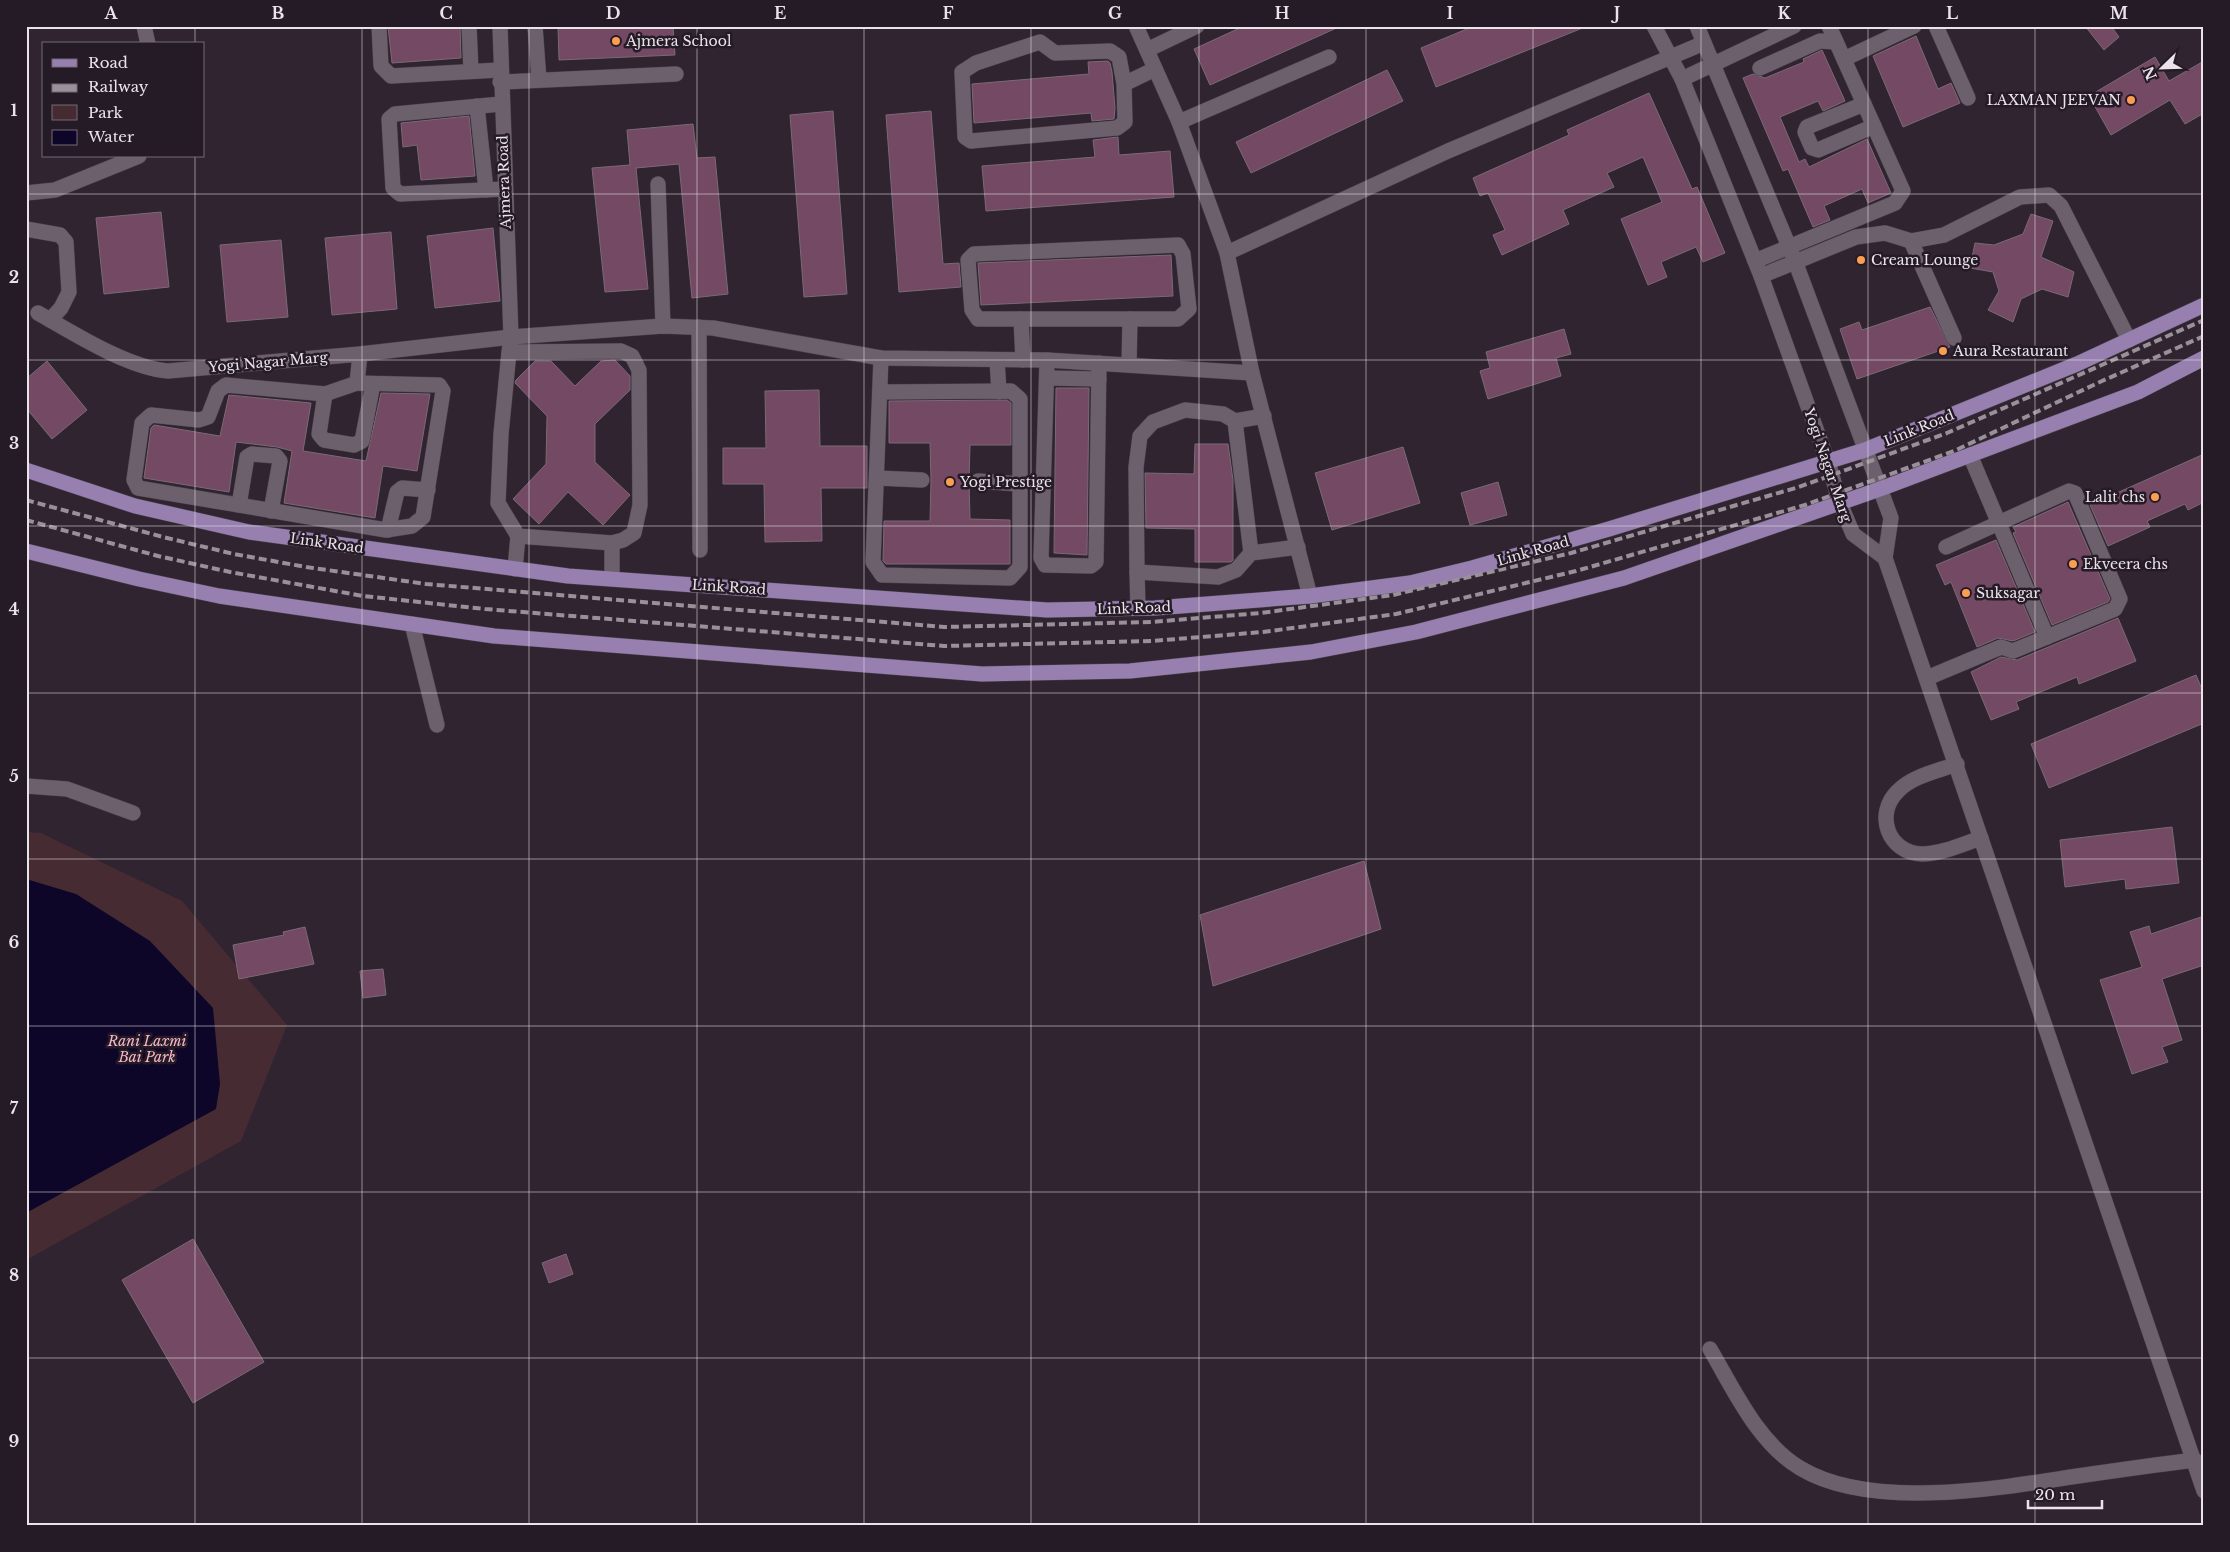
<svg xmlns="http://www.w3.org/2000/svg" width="2230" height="1552" viewBox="0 0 2230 1552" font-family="'Libre Baskerville',serif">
	<rect width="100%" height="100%" fill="#2f2430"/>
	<!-- green -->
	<path fill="#472b33" d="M 26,832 L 41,833 L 182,901 L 287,1025 L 241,1141 L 26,1260 Z"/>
	<!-- water -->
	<path fill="#0d0628" d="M 26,879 L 76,894 L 150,941 L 213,1008 L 220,1084 L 216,1109 L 26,1213 Z"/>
	<!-- building -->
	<g fill="#734963" stroke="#7b6a73">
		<path d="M 388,26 L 460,26 L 461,58 L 392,63 Z"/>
		<path d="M 558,26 L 673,26 L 675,55 L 559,60 Z"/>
		<path d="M 1244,26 L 1341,26 L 1210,85 L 1194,49 Z"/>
		<path d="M 1474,26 L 1585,26 L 1585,27 L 1436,87 L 1421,48 Z"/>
		<path d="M 2085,26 L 2111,26 L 2119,37 L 2104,50 Z"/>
		<path d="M 1916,36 L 1938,89 L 1951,83 L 1960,103 L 1903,127 L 1873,56 Z"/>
		<path d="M 1822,50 L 1845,101 L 1823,111 L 1818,101 L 1780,117 L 1799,162 L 1805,159 L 1809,167 L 1867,139 L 1891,193 L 1868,203 L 1862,189 L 1824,206 L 1830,220 L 1813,227 L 1788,169 L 1783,171 L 1743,78 L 1753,74 L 1765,78 L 1804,62 L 1803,59 Z"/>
		<path d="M 2155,57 L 2169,81 L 2204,61 L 2204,113 L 2185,124 L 2170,100 L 2111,135 L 2089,96 Z"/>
		<path d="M 1108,61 L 1110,63 L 1112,72 L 1115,108 L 1114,119 L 1092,121 L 1091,113 L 974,123 L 972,84 L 1089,74 L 1088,62 Z"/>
		<path d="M 1387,70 L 1403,101 L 1251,173 L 1236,142 Z"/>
		<path d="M 1649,93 L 1692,189 L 1697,187 L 1725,253 L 1703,262 L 1696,247 L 1661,262 L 1667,277 L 1648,285 L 1621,219 L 1662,202 L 1643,157 L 1607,173 L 1614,187 L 1563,210 L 1569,224 L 1502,255 L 1493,235 L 1505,230 L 1488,193 L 1480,196 L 1473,178 L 1569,135 L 1567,130 Z"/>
		<path d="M 833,111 L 847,294 L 804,297 L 790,115 Z"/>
		<path d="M 931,111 L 943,264 L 959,263 L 961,287 L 899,292 L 886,115 Z"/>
		<path d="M 469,116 L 475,176 L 421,180 L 417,145 L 403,147 L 401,123 Z"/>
		<path d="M 693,124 L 697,158 L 715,157 L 728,294 L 692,298 L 679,164 L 636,168 L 648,289 L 605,292 L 592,168 L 630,165 L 627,130 Z"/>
		<path d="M 1118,137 L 1119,155 L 1170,151 L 1174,197 L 986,211 L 982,166 L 1095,157 L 1093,140 Z"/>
		<path d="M 161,212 L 169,287 L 104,294 L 96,218 Z"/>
		<path d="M 2031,214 L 2053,221 L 2041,257 L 2074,272 L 2068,297 L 2042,289 L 2021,299 L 2013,322 L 1988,310 L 1999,291 L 1993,272 L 1970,268 L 1975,243 L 1994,245 L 2023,234 Z"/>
		<path d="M 493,228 L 500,301 L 435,308 L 427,236 Z"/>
		<path d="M 391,232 L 397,309 L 332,315 L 325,238 Z"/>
		<path d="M 281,240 L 288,317 L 227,322 L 220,245 Z"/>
		<path d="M 1171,255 L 1173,296 L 981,305 L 978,263 Z"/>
		<path d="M 1930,307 L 1950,347 L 1857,379 L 1840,329 L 1859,322 L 1862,330 Z"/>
		<path d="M 1564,329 L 1571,354 L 1556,358 L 1561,376 L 1488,399 L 1480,371 L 1490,368 L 1486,352 Z"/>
		<path d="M 615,360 L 630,376 L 630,390 L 595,424 L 595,462 L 630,495 L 603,525 L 568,492 L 539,524 L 513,499 L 546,464 L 547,416 L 515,383 L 516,380 L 535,361 L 551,361 L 575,386 L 601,361 Z"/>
		<path d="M 47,361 L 87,410 L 52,439 L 26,408 L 26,379 Z"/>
		<path d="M 1056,388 L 1089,388 L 1087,555 L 1054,553 Z"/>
		<path d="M 819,390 L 820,446 L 867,446 L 867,488 L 821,488 L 822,541 L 765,542 L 764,484 L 723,484 L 723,448 L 766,448 L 765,391 Z"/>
		<path d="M 381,393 L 430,394 L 417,471 L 383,466 L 375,518 L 284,503 L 292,451 L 277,447 L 236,442 L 229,492 L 144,478 L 151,428 L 154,425 L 220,436 L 229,395 L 311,403 L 303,451 L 366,461 Z"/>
		<path d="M 1007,400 L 1011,403 L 1011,445 L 970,445 L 969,481 L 970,519 L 1010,520 L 1010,564 L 886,564 L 883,561 L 884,521 L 930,521 L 931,480 L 930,443 L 889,443 L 889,401 Z"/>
		<path d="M 1195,444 L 1228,444 L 1233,480 L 1233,560 L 1231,562 L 1195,562 L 1195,529 L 1146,528 L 1145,473 L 1194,474 Z"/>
		<path d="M 1403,447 L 1420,503 L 1332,530 L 1315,473 Z"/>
		<path d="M 2204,454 L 2204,502 L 2188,510 L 2185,504 L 2147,521 L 2150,527 L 2108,546 L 2090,505 Z"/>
		<path d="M 1498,482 L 1507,515 L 1470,525 L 1461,493 Z"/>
		<path d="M 2068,502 L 2110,599 L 2108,602 L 2052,625 L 2013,533 L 2016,532 L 2013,527 Z"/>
		<path d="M 1996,540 L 2035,632 L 2013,641 L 1998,638 L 1977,647 L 1951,582 L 1945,585 L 1936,565 Z"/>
		<path d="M 2118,618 L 2136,661 L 2079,684 L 2077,677 L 2016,702 L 2019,709 L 1991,720 L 1971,672 L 2001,657 L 2017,660 Z"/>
		<path d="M 2196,675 L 2204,694 L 2204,723 L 2049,788 L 2031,744 Z"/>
		<path d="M 2172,827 L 2179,883 L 2126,889 L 2125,879 L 2065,887 L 2060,840 Z"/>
		<path d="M 1364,861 L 1381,929 L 1213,986 L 1200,915 Z"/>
		<path d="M 2204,916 L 2204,965 L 2162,979 L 2182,1040 L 2162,1047 L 2168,1062 L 2132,1074 L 2100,980 L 2142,967 L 2130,932 L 2149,926 L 2151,934 Z"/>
		<path d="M 305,927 L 314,964 L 239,979 L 233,945 L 284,935 L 283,932 Z"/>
		<path d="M 383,969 L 386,995 L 363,998 L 360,971 Z"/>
		<path d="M 193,1239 L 264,1362 L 193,1403 L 122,1280 Z"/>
		<path d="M 566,1254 L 573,1274 L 549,1283 L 542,1263 Z"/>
	</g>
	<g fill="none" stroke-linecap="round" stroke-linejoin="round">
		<!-- minor casing -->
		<g stroke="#4a404a" stroke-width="16">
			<g id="minor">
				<path d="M 144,26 L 148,44"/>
				<path d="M 379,26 L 381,66 L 391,76 L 499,70"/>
				<path d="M 469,26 L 471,71"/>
				<path d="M 500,26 L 511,337 L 509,352 L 501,434 L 498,503 L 518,536 L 612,543 L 623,540 L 634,533 L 640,505 L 639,370 L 632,356 L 621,351 L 509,352"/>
				<path d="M 535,26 L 539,80"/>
				<path d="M 1136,26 L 1179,122 L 1227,253 L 1252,373 L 1310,596"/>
				<path d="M 1654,26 L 1682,79 L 1761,276 L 1828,462 L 1840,503 L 1853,534 L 1885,558"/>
				<path d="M 1697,26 L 1795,261 L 1891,518 L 1885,558 L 2204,1491"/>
				<path d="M 1936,26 L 1968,98"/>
				<path d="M 1147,50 L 1197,26"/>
				<path d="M 1844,59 L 1914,26"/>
				<path d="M 1760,68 L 1820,41 L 1836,42"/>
				<path d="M 1682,79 L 1794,26"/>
				<path d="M 500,82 L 676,74"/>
				<path d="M 1124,84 L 1119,57 L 1110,51 L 1055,53 L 1040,42 L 976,63 L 962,72 L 965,137 L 971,141 L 1117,128 L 1125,122 L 1124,84 L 1155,69"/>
				<path d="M 501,104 L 395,114 L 389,119 L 393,188 L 400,194 L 504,189"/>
				<path d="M 1864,104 L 1807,127 L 1805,132 L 1812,148 L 1818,150 L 1874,126"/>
				<path d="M 477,106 L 486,190"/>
				<path d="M 1179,122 L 1329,57"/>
				<path d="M 658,184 L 663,326"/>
				<path d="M 26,193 L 55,190 L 139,156"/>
				<path d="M 26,229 L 60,235 L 66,242 L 69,292 L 61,308 L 50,320"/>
				<path d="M 1911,241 L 1954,338"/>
				<path d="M 1178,245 L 1183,254 L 1189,309 L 1178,319 L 978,319 L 972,310 L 968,260 L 974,254 Z"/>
				<path d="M 1227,253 L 1448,151 L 1704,43"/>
				<path d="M 1755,261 L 1895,203 L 1903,191 L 1829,26"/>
				<path d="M 1761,276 L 1856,237 L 1885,233 L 1911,241 L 1944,235 L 2020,197 L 2049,195 L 2061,206 L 2129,340"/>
				<path d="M 38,313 C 73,333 128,368 168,371 L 360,354 L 511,337 L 663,326 L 713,328 L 881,358 L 1047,360 L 1252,373"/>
				<path d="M 1021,319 L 1023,360"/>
				<path d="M 699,327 L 700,550"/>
				<path d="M 997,360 L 999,392"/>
				<path d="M 1047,360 L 1041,558 L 1045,565 L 1091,566 L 1096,562 L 1099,363"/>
				<path d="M 1129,365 L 1130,319"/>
				<path d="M 1048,378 L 1099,379"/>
				<path d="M 357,383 L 439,385 L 443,391 L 423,517 L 412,526 L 386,530 L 138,488 L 134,480 L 142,423 L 151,415 L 199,420 L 208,417 L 218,391 L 226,385 L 325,394 Z"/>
				<path d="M 357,383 L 360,354"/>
				<path d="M 880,392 L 1011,391 L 1020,399 L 1020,567 L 1010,578 L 882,575 L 873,562 L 881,358"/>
				<path d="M 325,394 L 319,434 L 324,440 L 354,445 L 362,441 L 373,384"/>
				<path d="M 1264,416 L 1235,421 L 1223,414 L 1185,410 L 1153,422 L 1140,436 L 1136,467 L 1137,572 L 1218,577 L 1236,570 L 1251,553 L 1298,547"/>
				<path d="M 1235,421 L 1251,553"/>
				<path d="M 1970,455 L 2047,637"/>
				<path d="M 877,478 L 922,480"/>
				<path d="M 978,481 L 1020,484"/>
				<path d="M 239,505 L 247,457 L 252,454 L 276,456 L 280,461 L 271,511"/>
				<path d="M 388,530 L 397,492 L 402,488 L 428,490"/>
				<path d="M 612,543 L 612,579"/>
				<path d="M 515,569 L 518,536"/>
				<path d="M 1137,572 L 1138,608"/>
				<path d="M 412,624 L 437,725"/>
				<path d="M 1927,678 L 2001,647 L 2013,651 L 2115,609 L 2120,599 L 2075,493 L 2069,491 L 1946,547"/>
				<path d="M 1957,764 C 1938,771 1912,776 1898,791 C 1874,814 1888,853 1922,854 C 1941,854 1963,844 1981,838"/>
				<path d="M 26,786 L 67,789 L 133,813"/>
				<path d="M 1710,1349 C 1734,1390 1758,1443 1800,1468 C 1869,1510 1995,1489 2071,1477 C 2112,1471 2154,1465 2195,1460"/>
			</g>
		</g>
		<!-- major casing -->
		<g stroke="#4a404a" stroke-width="16">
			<g id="major">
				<path d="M 26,470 L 135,506 L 249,532 L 568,576 L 1047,610 L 1155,608 L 1310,596 L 1410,583 L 1472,568 L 1609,529 L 1865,450 L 2077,364 L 2204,305"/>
				<path d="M 26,551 L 139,579 L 219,596 L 494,636 L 982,674 L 1130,671 L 1311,652 L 1416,632 L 1624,578 L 1880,489 L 2138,392 L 2204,358"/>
			</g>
		</g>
		<!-- minor -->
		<use href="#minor" stroke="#6c606d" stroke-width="15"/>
		<!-- major -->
		<use href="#major" stroke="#977fb0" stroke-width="15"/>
		<!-- rail -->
		<g stroke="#999099" stroke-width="4" stroke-dasharray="8 4" stroke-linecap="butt">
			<path d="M 26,500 L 163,537 L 234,554 L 306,567 L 426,584 L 944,627 L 1151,622 L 1261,613 L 1393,595 L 1571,553 L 1799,487 L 1947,433 L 2204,320"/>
			<path d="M 26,520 L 158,556 L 230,572 L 363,596 L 485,609 L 944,646 L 1152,641 L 1263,632 L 1396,614 L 1576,571 L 1805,505 L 1954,451 L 2102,381 L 2204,336"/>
		</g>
	</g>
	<!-- grid -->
	<path fill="none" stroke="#eae3ea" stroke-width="1" stroke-opacity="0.55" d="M 195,26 L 195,44M 362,26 L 362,1526M 529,26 L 529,1526M 697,26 L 697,1526M 864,26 L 864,1526M 1031,26 L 1031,1526M 1199,26 L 1199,1526M 1366,26 L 1366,1526M 1533,26 L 1533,1526M 1701,26 L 1701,1526M 1868,26 L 1868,1526M 2035,26 L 2035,1526M 195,156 L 195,1526M 26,194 L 2204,194M 26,360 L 2204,360M 26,526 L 2204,526M 26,693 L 2204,693M 26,859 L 2204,859M 26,1026 L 2204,1026M 26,1192 L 2204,1192M 26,1358 L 2204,1358"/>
	<!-- markers -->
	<g fill="#fb9e52" stroke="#251b26" stroke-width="2">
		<circle cx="616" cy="41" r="5"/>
		<circle cx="2131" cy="100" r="5"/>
		<circle cx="1861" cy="260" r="5"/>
		<circle cx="1943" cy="351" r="5"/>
		<circle cx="950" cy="482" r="5"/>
		<circle cx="2155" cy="497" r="5"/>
		<circle cx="2073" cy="564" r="5"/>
		<circle cx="1966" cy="593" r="5"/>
	</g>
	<g text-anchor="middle" stroke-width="5" stroke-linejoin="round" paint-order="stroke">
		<!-- poi labels -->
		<g font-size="14" fill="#eae3ea" stroke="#251b26" text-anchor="start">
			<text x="626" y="46">Ajmera School</text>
			<text x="2121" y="105" text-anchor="end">LAXMAN JEEVAN</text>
			<text x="1871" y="265">Cream Lounge</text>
			<text x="1953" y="356">Aura Restaurant</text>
			<text x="960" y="487">Yogi Prestige</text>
			<text x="2145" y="502" text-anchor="end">Lalit chs</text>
			<text x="2083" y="569">Ekveera chs</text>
			<text x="1976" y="598">Suksagar</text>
		</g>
		<!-- street labels -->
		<g font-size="14" fill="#eae3ea" stroke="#251b26">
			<text transform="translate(504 182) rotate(-92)" y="5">Ajmera Road</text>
			<text transform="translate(268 362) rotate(-5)" y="5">Yogi Nagar Marg</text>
			<text transform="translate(1919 428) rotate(-22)" y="5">Link Road</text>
			<text transform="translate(1828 465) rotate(71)" y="5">Yogi Nagar Marg</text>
			<text transform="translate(327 543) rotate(8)" y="5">Link Road</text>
			<text transform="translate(1533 551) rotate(-16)" y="5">Link Road</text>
			<text transform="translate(729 587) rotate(4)" y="5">Link Road</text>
			<text transform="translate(1134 608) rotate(-2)" y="5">Link Road</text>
		</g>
		<!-- park labels -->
		<g font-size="14" font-style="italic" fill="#f9b8ca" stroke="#251b26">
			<text x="147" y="1046">Rani Laxmi<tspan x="147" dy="16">Bai Park</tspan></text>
		</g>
	</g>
	<!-- border -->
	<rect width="2230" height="1552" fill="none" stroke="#251b26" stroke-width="55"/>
	<!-- legend -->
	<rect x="42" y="42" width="162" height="115" fill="#251b26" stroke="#746b74"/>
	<rect x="52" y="59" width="25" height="8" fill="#977fb0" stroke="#746b74"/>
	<text x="88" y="68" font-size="15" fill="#eae3ea">Road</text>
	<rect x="52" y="84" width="25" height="8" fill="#999099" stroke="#746b74"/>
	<text x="88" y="92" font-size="15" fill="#eae3ea">Railway</text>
	<rect x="52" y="105" width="25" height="15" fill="#472b33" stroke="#746b74"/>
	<text x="88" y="118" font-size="15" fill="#eae3ea">Park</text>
	<rect x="52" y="130" width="25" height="15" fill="#0d0628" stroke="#746b74"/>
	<text x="88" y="142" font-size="15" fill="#eae3ea">Water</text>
	<!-- north arrow -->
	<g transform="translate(2162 68) rotate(247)" stroke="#251b26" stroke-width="4" paint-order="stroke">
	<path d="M0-4L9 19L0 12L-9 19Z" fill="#eae3ea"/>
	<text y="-8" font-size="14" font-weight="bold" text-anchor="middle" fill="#eae3ea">N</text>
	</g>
	<!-- scale -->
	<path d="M2028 1500v8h74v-8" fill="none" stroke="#eae3ea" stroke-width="2.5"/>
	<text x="2035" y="1500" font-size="15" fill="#eae3ea" stroke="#251b26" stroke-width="4" paint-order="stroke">20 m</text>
	<rect x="28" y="28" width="2174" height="1496" fill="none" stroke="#eae3ea" stroke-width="2"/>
	<g font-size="16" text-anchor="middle" font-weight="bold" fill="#eae3ea">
		<text x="111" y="19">A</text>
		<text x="278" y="19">B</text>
		<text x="446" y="19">C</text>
		<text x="613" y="19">D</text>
		<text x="780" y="19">E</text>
		<text x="948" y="19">F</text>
		<text x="1115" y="19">G</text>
		<text x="1282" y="19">H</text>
		<text x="1450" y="19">I</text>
		<text x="1617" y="19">J</text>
		<text x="1784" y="19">K</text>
		<text x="1952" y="19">L</text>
		<text x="2119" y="19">M</text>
		<text x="14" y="116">1</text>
		<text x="14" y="283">2</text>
		<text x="14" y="449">3</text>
		<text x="14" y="615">4</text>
		<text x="14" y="782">5</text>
		<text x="14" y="948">6</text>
		<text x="14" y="1114">7</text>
		<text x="14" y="1281">8</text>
		<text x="14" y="1447">9</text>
	</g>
</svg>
